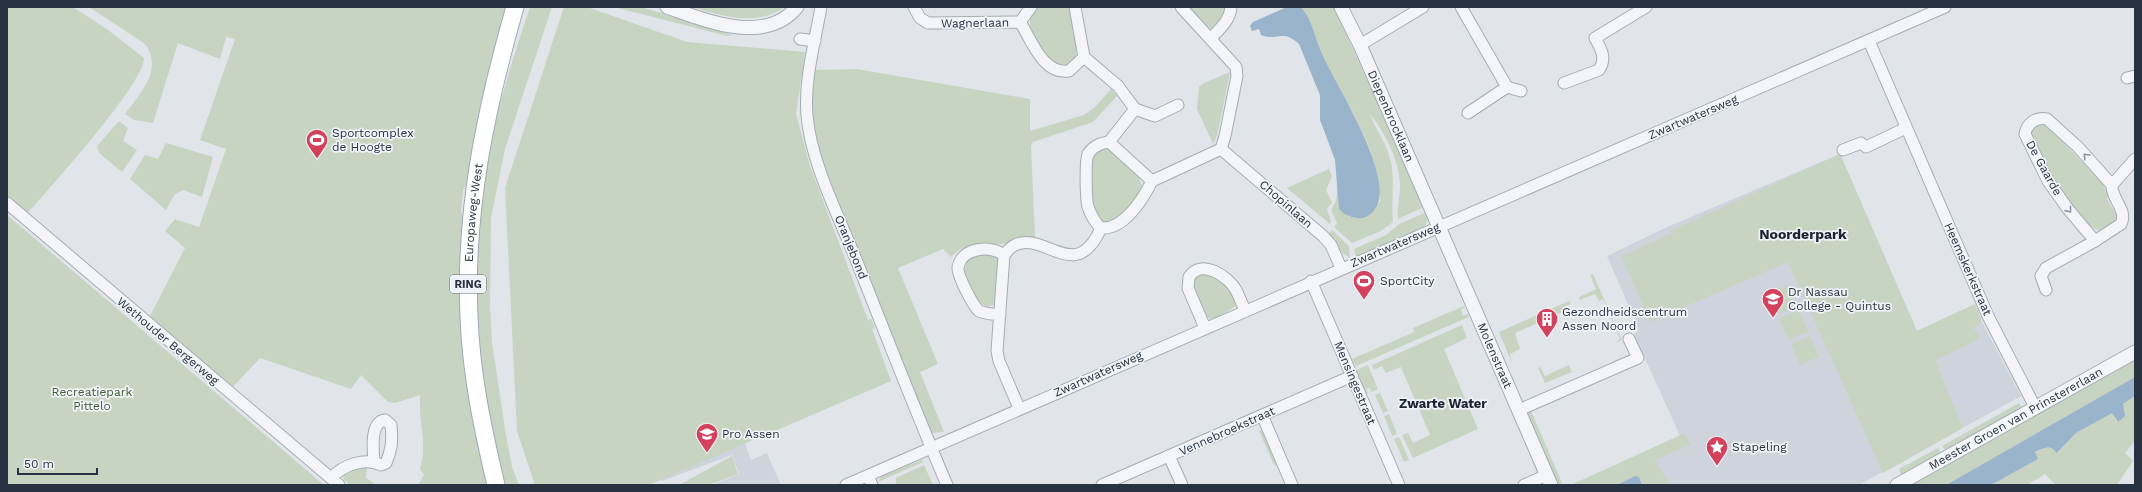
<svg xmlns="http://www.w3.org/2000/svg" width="2142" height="492" viewBox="0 0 2142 492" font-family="'Work Sans',sans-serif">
	<rect width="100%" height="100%" fill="#e1e5ea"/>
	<!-- built -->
	<g fill="#cfd4dc">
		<path d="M 1840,154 L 1917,331 L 1973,305 L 2021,396 L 1859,485 L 1660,485 L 1647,454 L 1681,438 L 1634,334 L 1639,330 L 1607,256 L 1667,227 Z"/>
		<path d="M 737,424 L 751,460 L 767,453 L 781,485 L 712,485 L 739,474 L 732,455 L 662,481 L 654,460 Z"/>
	</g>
	<!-- green -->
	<g fill="#c7d4c1">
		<path d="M 7,7 L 73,7 L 108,30 L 144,58 C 145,83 47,191 26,215 L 7,200 Z"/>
		<path d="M 89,7 L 510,7 L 476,131 L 468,180 L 463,190 L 461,212 L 464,219 L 460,295 L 463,357 L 488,485 L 418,485 L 424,475 L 420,469 C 428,445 418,420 420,395 L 395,403 L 388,402 L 361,375 L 351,389 L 260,358 L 231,389 L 149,318 L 185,248 L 165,231 L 175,219 L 199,227 L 226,149 L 200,140 L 235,39 L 226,37 L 220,59 L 178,43 L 153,123 L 134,120 L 125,114 C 140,94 164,69 145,44 Z"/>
		<path d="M 530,7 L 552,7 L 505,149 L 491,218 L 490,305 L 492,343 L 506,435 L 512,467 L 519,485 L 504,485 C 493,438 482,390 477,342 C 465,228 493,114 530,7 Z"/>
		<path d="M 564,7 L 587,7 L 687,42 L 805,52 L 796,114 L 810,166 L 868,320 L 871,319 L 875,328 L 872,329 L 891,381 L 649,485 L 535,485 L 517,431 L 505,188 Z"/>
		<path d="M 614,7 L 641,7 L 733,35 L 727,36 Z"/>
		<path d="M 693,7 L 785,7 C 757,26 723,17 693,7 Z"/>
		<path d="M 1035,7 L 1070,7 C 1072,17 1073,28 1075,38 C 1078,62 1076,70 1050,62 C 1038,42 1021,31 1035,7 Z"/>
		<path d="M 1187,7 L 1227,7 L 1223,18 L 1216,28 C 1202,31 1195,16 1187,7 Z"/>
		<path d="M 1301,7 L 1334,7 L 1424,207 L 1398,219 C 1397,207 1400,196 1400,185 C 1399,159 1385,133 1370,114 C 1376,130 1387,144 1391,162 C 1395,182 1391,202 1393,222 L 1381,231 L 1352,243 L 1334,227 L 1337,223 L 1331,210 L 1336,201 L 1338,182 L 1339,209 L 1350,217 L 1380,202 C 1381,149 1345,102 1323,57 C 1315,40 1313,20 1301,7 Z"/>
		<path d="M 857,69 L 1030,99 L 1030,131 L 1084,115 L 1094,108 L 1111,89 L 1117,96 L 1093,122 L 1033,142 L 1031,146 L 1035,237 C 1022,236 1013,243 1001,244 C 983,246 965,242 951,257 L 943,249 L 898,268 L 938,364 L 920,372 L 944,432 L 932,433 L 927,425 L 900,362 L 815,145 L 809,102 L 813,70 Z"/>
		<path d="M 1230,72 L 1217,136 L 1213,144 L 1197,109 L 1199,87 L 1204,83 Z"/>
		<path d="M 119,121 L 128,128 L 123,141 L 137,150 L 122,172 L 99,153 L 97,146 Z"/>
		<path d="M 2041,124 L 2055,130 L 2057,136 L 2091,171 L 2095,171 L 2109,195 L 2107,199 L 2118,218 L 2114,222 L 2102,231 L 2095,229 C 2078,219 2030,149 2032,130 Z"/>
		<path d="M 166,143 L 213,157 L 202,197 L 183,190 L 175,194 L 166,210 L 130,179 L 145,155 L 158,159 Z"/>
		<path d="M 1108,148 L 1138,176 L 1142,186 C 1136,202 1124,213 1110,222 L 1102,222 C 1089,203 1092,179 1093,157 L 1101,149 Z"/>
		<path d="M 1840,154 L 1917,331 L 1975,304 L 1981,318 L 1981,323 L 1974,328 L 1980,339 L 1936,360 L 1939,367 L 1938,368 L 1963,428 L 1883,473 L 1788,262 L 1650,322 L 1622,256 L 1674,232 L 1668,232 Z"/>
		<path d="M 1329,169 L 1332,176 L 1326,190 L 1332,202 L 1327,209 L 1331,222 L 1330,224 L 1287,188 Z"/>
		<path d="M 1427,212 L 1429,217 L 1424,228 L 1356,258 L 1354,249 L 1386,235 L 1399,224 Z"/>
		<path d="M 7,215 L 324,485 L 7,485 Z"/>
		<path d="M 1332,230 L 1349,246 L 1350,258 L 1342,253 L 1328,234 Z"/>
		<path d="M 988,253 L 997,255 L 999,260 L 996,300 L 993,305 L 987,307 L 977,302 C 969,285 957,272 971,256 Z"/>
		<path d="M 1206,273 C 1222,279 1232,290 1236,306 L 1215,319 C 1212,319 1209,319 1206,316 C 1202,313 1191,286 1193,281 C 1195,276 1201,274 1206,273 Z"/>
		<path d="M 1593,274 L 1622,340 L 1615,343 L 1620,339 L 1603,299 L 1599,301 L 1595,294 L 1580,300 L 1579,297 L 1596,289 L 1590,275 Z"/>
		<path d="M 1788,285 L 1797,306 L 1778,314 L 1769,293 Z"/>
		<path d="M 1569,301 L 1571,304 L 1564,307 L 1565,311 L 1515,333 L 1520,349 L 1510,354 L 1512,363 L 1499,332 Z"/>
		<path d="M 1464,306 L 1465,308 L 1461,309 L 1463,316 L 1468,314 L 1469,317 L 1356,366 L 1352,359 L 1414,332 L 1413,328 Z"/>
		<path d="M 1799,310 L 1808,332 L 1789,340 L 1779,319 Z"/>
		<path d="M 1462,325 L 1467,338 L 1444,349 L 1478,429 L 1413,458 L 1402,435 L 1408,433 L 1413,443 L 1430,435 L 1401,367 L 1386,373 L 1382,366 L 1374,370 L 1372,365 Z"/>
		<path d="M 1810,336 L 1819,357 L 1800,365 L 1791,344 Z"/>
		<path d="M 2135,357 L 2135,377 L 1946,485 L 1909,485 Z"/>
		<path d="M 1368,365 L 1378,389 L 1371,392 L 1370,388 L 1366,389 L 1368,393 L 1365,395 L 1355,371 Z"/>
		<path d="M 1569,365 L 1572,372 L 1545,383 L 1538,368 L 1540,367 L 1545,376 Z"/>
		<path d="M 1380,393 L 1388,411 L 1383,413 L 1375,395 Z"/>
		<path d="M 2135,396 L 2135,441 L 2125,453 L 2133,461 L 2117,485 L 2056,485 L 2045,474 L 2027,485 L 1991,485 L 2038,459 L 2034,453 C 2044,448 2049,444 2058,453 L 2076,433 L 2112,412 L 2117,422 L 2123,404 Z"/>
		<path d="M 2019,403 L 2022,408 L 1945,450 L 1942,446 Z"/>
		<path d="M 1531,411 L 1562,483 L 1559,485 L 1526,413 Z"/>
		<path d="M 1389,414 L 1397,434 L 1392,436 L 1384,416 Z"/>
		<path d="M 1264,429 L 1279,464 L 1274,465 L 1259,431 Z"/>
		<path d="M 1685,433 L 1690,445 L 1655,460 L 1670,485 L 1642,485 L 1639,477 L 1636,476 L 1617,485 L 1574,485 L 1573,484 Z"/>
		<path d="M 1399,437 L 1409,460 L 1404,462 L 1394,439 Z"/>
		<path d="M 1938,448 L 1942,454 L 1902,476 L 1899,469 Z"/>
		<path d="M 732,456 L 738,474 L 709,485 L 679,485 Z"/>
		<path d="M 922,460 L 923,462 L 878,482 L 881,476 Z"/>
		<path d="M 924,465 L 933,485 L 896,485 L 896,478 Z"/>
		<path d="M 364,466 L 367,467 L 366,478 L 376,485 L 350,485 L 344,480 L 343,475 Z"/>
	</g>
	<!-- water -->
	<g fill="#9ab4cb">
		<path d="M 1287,7 L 1301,7 C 1313,20 1315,40 1323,56 C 1337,87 1397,179 1375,209 C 1371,215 1365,219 1357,218 C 1350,217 1343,214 1339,209 L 1335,160 L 1320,120 L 1320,95 L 1299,44 C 1282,28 1277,42 1261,35 L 1259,29 L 1252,31 L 1250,26 L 1253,22 Z"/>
		<path d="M 2135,377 L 2135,396 L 2123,404 L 2125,416 L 2118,422 L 2112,413 L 2076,433 L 2057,453 C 2050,444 2044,448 2035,452 L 2038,459 L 1991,485 L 1946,485 Z"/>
		<path d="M 1635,476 L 1639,477 L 1642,485 L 1617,485 Z"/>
	</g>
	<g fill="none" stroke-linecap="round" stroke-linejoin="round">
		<!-- minor casing -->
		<g stroke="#a6acb4" stroke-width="13">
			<g id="minor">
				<path d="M 821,7 C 815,42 804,79 807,115 C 810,158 836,211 853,252 C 884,330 914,408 947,485"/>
				<path d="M 914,7 L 920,18 L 928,23 L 1020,22 C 1032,41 1043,75 1069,71 L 1084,57"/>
				<path d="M 1075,7 L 1084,57 L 1118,86 L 1135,109"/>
				<path d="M 1181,7 L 1236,67 L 1237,76 L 1225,136 L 1221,149"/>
				<path d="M 1461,7 L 1507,87"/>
				<path d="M 1020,22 L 1031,7"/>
				<path d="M 1211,38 C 1220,29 1230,20 1231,7"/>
				<path d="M 800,39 L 815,41"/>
				<path d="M 1869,41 L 1988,316 L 2035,407"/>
				<path d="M 1360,45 L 1423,7"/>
				<path d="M 2127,78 L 2135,76"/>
				<path d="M 1564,83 L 1599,70 C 1607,58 1601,49 1595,38 L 1646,7"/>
				<path d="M 1468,113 L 1507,87 L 1521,91"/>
				<path d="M 1109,142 L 1135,109 L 1155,116 L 1178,105"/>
				<path d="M 1843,150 L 1861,143 L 1866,147 L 1906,128"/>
				<path d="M 7,203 L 339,485"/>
				<path d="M 1101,228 C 1124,230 1143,199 1152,181 L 1221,149 L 1323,236 L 1331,245 L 1341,268"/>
				<path d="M 2095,241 L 2068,209 L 2048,181 L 2025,134 C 2027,123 2036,117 2047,119 L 2078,147 L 2112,185"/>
				<path d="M 1004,255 C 1007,252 1010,247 1015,245 C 1045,231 1076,285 1101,228 C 1095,223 1091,215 1088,207 C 1086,200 1085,161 1088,154 C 1093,146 1100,143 1109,142 L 1152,181"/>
				<path d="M 1311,281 L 1399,485"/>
				<path d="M 2046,290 L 2041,276 L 2046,268 L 2095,241 L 2121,224 C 2128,210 2111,199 2112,185 L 2135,159"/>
				<path d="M 1000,315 C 994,314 985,314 979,311 C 973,306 957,275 958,267 C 962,247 991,245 1004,255 L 997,351 L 999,361 L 1019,408"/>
				<path d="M 1205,328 L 1188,288 L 1189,277 C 1201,258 1228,276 1236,290 C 1239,296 1242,304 1245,310"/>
				<path d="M 1519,410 L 1638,358 L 1629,339"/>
				<path d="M 1262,415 L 1292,485"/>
				<path d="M 1169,456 L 1182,485"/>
				<path d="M 868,476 L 872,485"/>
				<path d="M 331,478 C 343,465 365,457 381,465 L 386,463 C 392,450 393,439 391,425 L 385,420 C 370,422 373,450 374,461"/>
				<path d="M 846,485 L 1945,7"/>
				<path d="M 1102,485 L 1352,376"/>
				<path d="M 1524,485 L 1547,475"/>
			</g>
		</g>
		<!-- tertiary casing -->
		<g stroke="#a6acb4" stroke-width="15">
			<g id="tertiary">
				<path d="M 667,7 C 705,20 765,46 797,7"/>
				<path id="s1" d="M 1341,7 L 1360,45 L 1551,485"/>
				<path id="s2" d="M 1897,485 L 2135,352"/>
			</g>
		</g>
		<!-- primary casing -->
		<g stroke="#9fa9b6" stroke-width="19">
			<g id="primary">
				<path id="s3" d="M 496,485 C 483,430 471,374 469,317 C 464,211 486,108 515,7"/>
			</g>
		</g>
		<!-- minor -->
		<use href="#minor" stroke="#f4f5f8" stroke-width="11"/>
		<!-- tertiary -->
		<use href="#tertiary" stroke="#f4f5f8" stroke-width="13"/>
		<!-- primary -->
		<use href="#primary" stroke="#fff" stroke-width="17"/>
	</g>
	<!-- one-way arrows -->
	<defs><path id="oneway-chevron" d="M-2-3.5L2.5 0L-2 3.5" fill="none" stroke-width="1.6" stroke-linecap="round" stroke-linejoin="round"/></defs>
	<g stroke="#8e949d">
		<use href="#oneway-chevron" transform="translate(2086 156) rotate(-133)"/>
		<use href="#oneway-chevron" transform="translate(2069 210) rotate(51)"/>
	</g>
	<!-- icons -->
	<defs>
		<g id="stadium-pin" transform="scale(1.15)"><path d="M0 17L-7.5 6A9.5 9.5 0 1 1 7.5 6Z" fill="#d3415c" stroke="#f0f3f7"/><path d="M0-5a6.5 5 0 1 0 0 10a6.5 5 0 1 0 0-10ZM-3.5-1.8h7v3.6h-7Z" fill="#fff"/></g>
		<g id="school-pin" transform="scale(1.15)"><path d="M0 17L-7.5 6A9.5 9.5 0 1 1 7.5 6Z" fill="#d3415c" stroke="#f0f3f7"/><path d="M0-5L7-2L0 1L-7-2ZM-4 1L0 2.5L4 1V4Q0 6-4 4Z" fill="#fff"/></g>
		<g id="building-pin" transform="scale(1.15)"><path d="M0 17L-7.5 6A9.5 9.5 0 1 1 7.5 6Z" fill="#d3415c" stroke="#f0f3f7"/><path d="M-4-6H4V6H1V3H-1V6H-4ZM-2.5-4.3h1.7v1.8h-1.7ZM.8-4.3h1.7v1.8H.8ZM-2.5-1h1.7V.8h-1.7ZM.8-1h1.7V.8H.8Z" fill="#fff"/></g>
		<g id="university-pin" transform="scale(1.15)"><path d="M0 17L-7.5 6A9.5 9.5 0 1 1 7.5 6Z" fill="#d3415c" stroke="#f0f3f7"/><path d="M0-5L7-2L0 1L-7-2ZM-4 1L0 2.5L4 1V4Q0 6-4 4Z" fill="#fff"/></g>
		<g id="sight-pin" transform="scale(1.15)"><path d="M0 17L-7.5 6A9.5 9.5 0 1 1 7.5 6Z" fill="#d3415c" stroke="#f0f3f7"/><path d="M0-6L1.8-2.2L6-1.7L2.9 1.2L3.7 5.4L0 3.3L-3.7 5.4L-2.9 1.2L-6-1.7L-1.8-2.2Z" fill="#fff"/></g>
	</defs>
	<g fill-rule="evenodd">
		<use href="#stadium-pin" x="317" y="140"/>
		<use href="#stadium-pin" x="1364" y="281"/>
		<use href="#school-pin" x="1773" y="299"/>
		<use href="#building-pin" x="1547" y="319"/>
		<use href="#university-pin" x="707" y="434"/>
		<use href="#sight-pin" x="1717" y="447"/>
	</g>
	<g text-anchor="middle" stroke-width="3.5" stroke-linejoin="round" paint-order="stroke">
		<!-- shield labels -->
		<rect fill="#f0f3f7" stroke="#646d78" stroke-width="1" x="450" y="275" width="36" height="18" rx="3"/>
		<g font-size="11" font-weight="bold" fill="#283342">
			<text x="468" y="288">RING</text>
		</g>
		<!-- street labels -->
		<g font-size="12" fill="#283342" stroke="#f0f3f7">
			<text transform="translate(975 23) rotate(-1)" y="4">Wagnerlaan</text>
			<text dy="4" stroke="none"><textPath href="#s1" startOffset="120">Diepenbrocklaan</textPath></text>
			<text transform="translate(1693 117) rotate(-23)" y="4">Zwartwatersweg</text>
			<text transform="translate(2044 168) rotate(61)" y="4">De Gaarde</text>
			<text transform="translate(1286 204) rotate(41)" y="4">Chopinlaan</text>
			<text dy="4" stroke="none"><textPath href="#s3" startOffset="275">Europaweg-West</textPath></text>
			<text transform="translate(1395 245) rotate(-23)" y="4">Zwartwatersweg</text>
			<text transform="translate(851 247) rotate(68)" y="4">Oranjebond</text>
			<text transform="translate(1968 269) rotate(66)" y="4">Heemskerkstraat</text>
			<text transform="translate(168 341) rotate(40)" y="4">Wethouder Bergerweg</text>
			<text dy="4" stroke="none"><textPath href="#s1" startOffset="381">Molenstraat</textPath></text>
			<text transform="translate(1098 374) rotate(-24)" y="4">Zwartwatersweg</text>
			<text transform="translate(1355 383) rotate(67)" y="4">Mensingestraat</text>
			<text dy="4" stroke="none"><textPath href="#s2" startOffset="136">Meester Groen van Prinstererlaan</textPath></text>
			<text transform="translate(1227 431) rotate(-24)" y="4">Vennebroekstraat</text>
		</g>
		<!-- poi labels -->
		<g font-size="12" fill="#283342" stroke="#f0f3f7" text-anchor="start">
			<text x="332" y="137">Sportcomplex<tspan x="332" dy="14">de Hoogte</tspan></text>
			<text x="1380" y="285">SportCity</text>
			<text x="1788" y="296">Dr Nassau<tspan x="1788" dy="14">College - Quintus</tspan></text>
			<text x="1562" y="316">Gezondheidscentrum<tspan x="1562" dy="14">Assen Noord</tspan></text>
			<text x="722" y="438">Pro Assen</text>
			<text x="1732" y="451">Stapeling</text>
		</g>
		<!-- park labels -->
		<g font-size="12" fill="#3e5f35" stroke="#f0f3f7">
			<text x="92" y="396">Recreatiepark<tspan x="92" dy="14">Pittelo</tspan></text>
		</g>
		<!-- neighbourhood labels -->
		<g font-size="13" font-weight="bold" fill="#1b2433" stroke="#f0f3f7">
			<text x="1443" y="408">Zwarte Water</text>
		</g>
		<!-- quarter labels -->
		<g font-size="14" font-weight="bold" fill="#1b2433" stroke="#f0f3f7">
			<text x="1803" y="239">Noorderpark</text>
		</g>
	</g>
	<!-- border -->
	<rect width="2142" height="492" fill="none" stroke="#283342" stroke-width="16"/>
	<!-- scale -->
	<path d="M18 468v6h79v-6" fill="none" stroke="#283342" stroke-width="2"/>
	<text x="24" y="468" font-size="12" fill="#283342" stroke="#f0f3f7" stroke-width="3" paint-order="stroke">50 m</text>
</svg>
